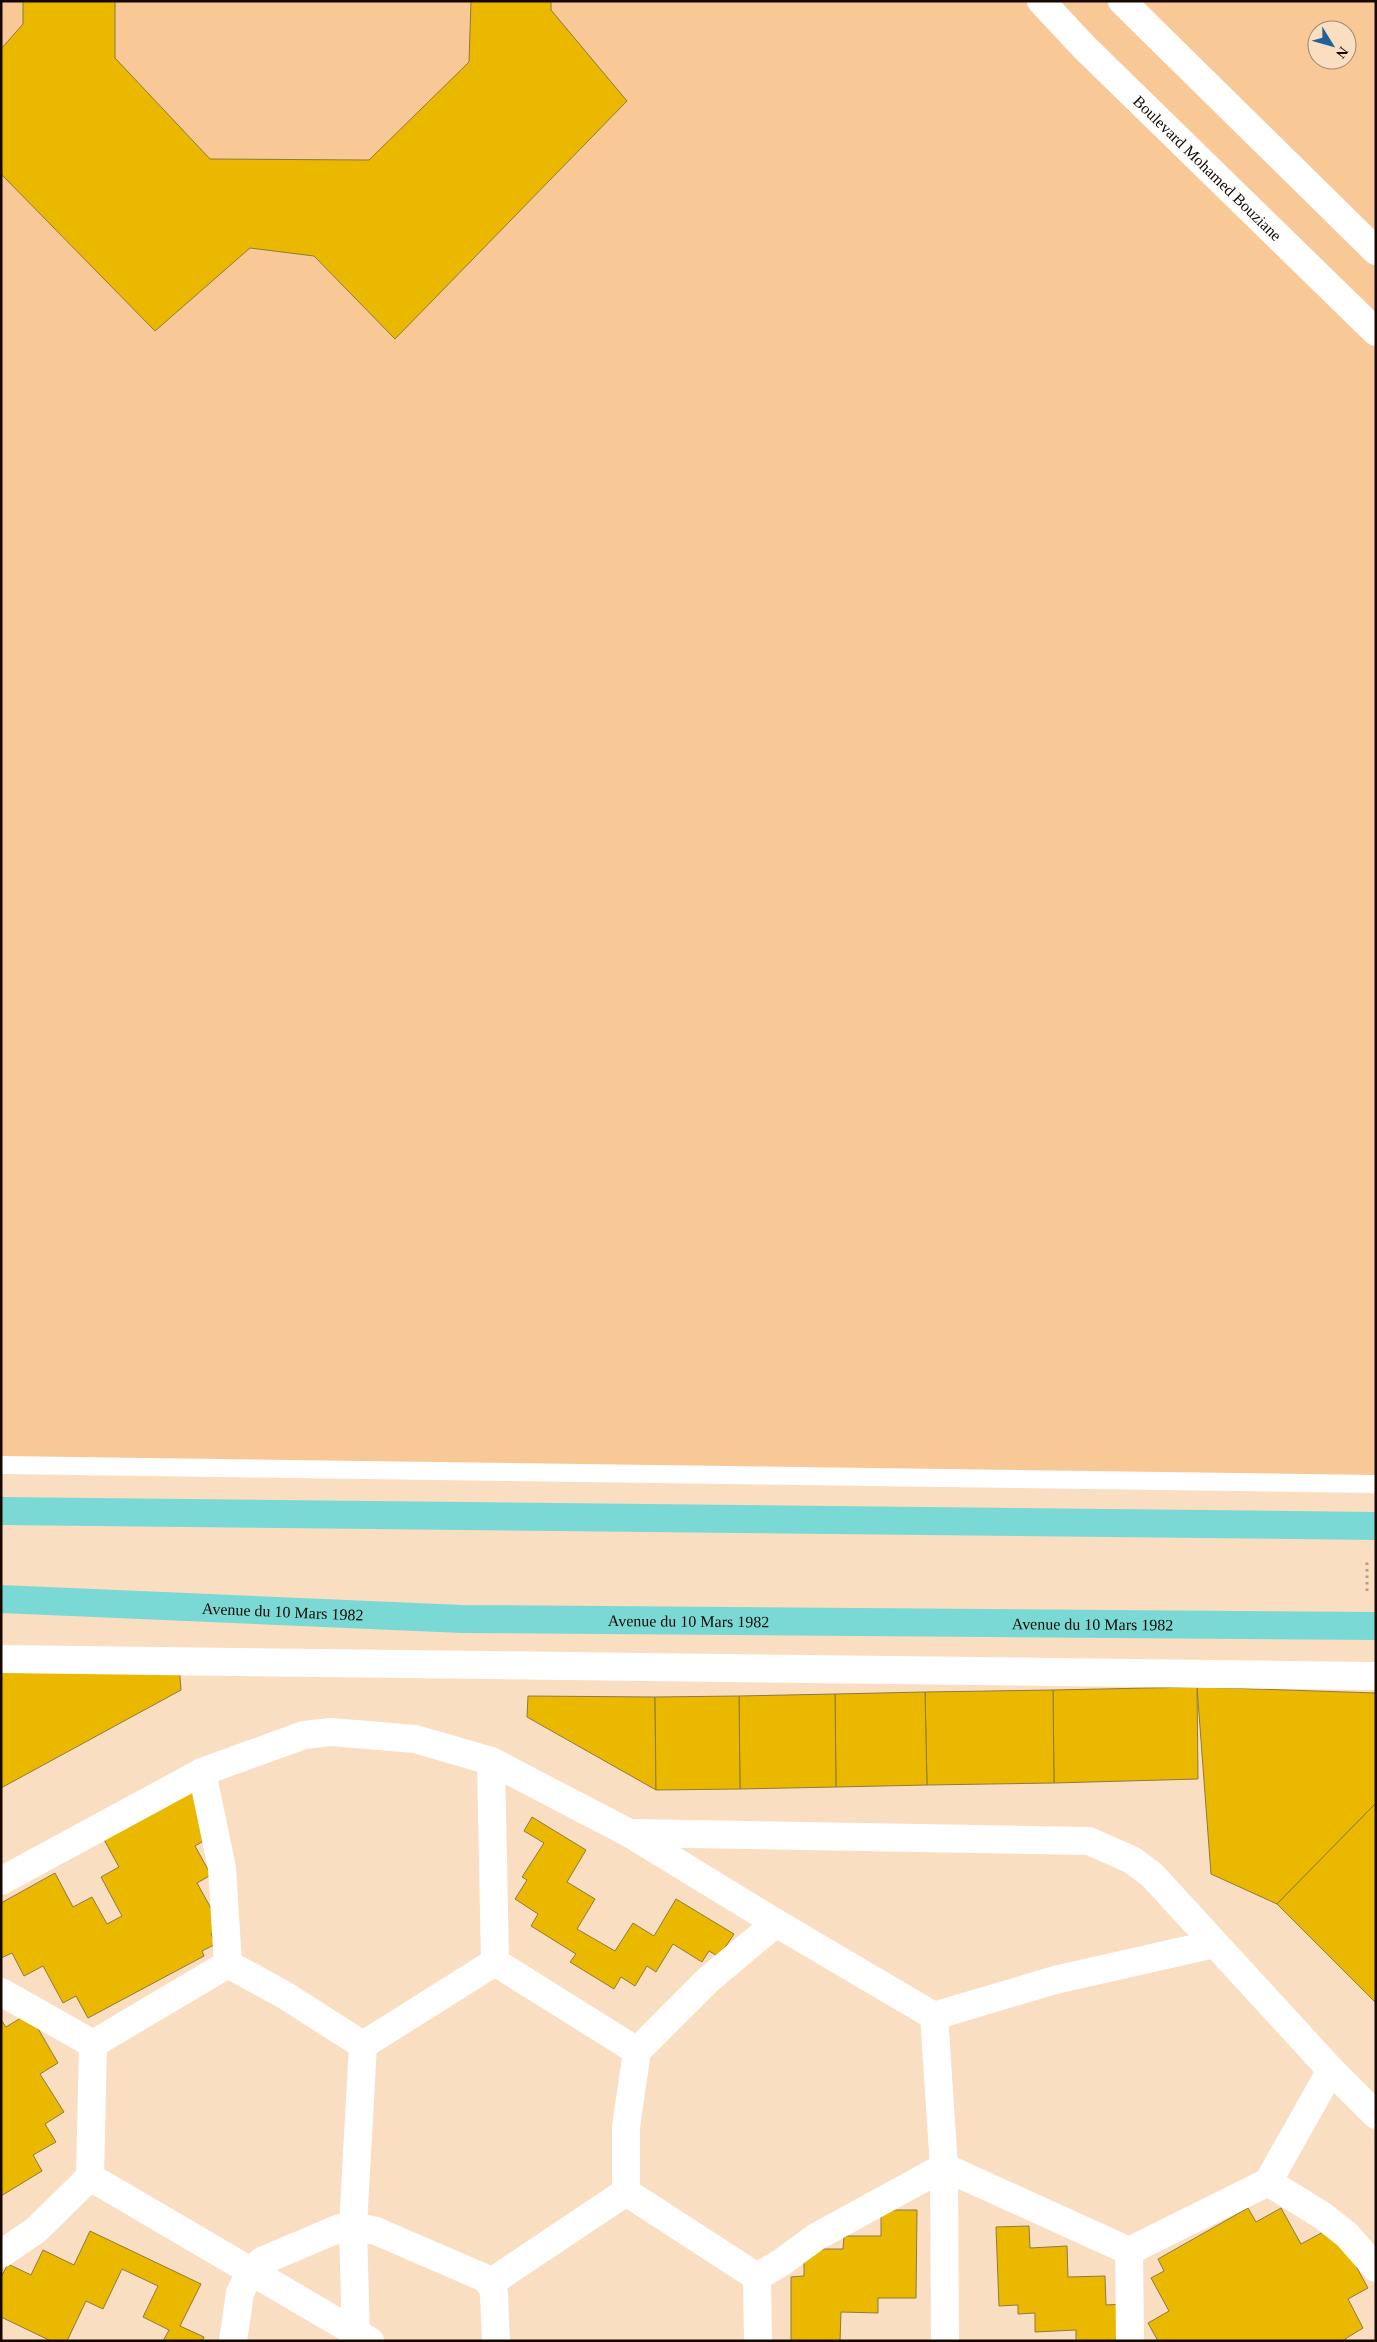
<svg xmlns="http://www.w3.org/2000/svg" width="1377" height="2342" viewBox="0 0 1377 2342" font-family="'Times New Roman',serif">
	<rect width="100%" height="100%" fill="#fadec1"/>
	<!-- green -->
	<path fill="#f8c996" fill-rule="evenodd" d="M 1,1 L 1376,1 L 1376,1483 L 1,1464 ZM 1317,30 L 1347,30 L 1347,60 L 1317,60 Z"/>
	<!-- building -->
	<g fill="#ebb800" stroke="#8f793f">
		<path d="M 23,1 L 115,1 L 115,58 L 210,159 L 369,160 L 469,62 L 471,1 L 551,1 L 551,10 L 627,101 L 395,339 L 314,256 L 250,248 L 155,331 L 1,174 L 1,49 L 23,24 Z"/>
		<path d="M 179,1664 L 181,1690 L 1,1788 L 1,1668 Z"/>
		<path d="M 1197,1687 L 1376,1693 L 1376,1803 L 1277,1904 L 1211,1874 Z"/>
		<path d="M 1197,1687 L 1198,1779 L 1054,1783 L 1053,1690 Z"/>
		<path d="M 1053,1690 L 1054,1783 L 927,1785 L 925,1692 Z"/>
		<path d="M 925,1692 L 927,1785 L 836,1787 L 835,1694 Z"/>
		<path d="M 835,1694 L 836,1787 L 740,1789 L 739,1696 Z"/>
		<path d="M 528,1696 L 655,1697 L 656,1790 L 527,1717 Z"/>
		<path d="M 739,1696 L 740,1789 L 656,1790 L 655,1697 Z"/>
		<path d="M 190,1789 L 214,1835 L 195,1846 L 211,1875 L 197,1883 L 222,1928 L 211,1934 L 216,1944 L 202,1951 L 204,1956 L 88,2018 L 76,1996 L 63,2003 L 43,1966 L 24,1976 L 12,1953 L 1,1958 L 1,1903 L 55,1873 L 73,1907 L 92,1897 L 107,1924 L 122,1916 L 101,1877 L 119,1867 L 102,1836 Z"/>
		<path d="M 1376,1803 L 1376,2003 L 1277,1904 Z"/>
		<path d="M 532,1817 L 586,1850 L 567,1882 L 595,1899 L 577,1929 L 615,1951 L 633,1923 L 654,1936 L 676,1899 L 734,1934 L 719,1957 L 709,1951 L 702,1962 L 673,1944 L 656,1972 L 647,1966 L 635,1986 L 621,1977 L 614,1989 L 570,1962 L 576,1954 L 531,1926 L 538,1914 L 515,1899 L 527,1880 L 522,1877 L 544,1843 L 524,1831 Z"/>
		<path d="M 29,2013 L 58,2063 L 40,2074 L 64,2112 L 45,2124 L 56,2142 L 33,2155 L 42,2171 L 1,2196 L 1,2020 L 6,2027 Z"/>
		<path d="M 1248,2208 L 1256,2222 L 1281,2208 L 1301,2244 L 1334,2226 L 1368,2288 L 1348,2299 L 1363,2328 L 1345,2339 L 1346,2341 L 1158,2341 L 1148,2323 L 1169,2311 L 1151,2278 L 1164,2271 L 1158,2259 Z"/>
		<path d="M 881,2210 L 917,2210 L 916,2298 L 878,2298 L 878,2313 L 841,2312 L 840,2341 L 791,2341 L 791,2277 L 804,2276 L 804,2249 L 843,2249 L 844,2236 L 881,2236 Z"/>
		<path d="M 1029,2226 L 1030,2248 L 1067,2246 L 1068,2277 L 1105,2276 L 1106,2305 L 1123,2304 L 1124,2341 L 1076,2341 L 1076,2330 L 1035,2332 L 1035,2313 L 1018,2314 L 1018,2305 L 999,2306 L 996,2227 Z"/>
		<path d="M 90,2231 L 201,2284 L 180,2326 L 204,2337 L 202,2341 L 163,2341 L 169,2330 L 143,2317 L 158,2286 L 122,2269 L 103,2309 L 86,2301 L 67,2341 L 51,2341 L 1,2317 L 1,2277 L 8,2264 L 31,2275 L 43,2250 L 74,2265 Z"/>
	</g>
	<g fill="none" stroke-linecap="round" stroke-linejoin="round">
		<!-- path -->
		<path stroke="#b39b85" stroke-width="3" stroke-dasharray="2.5 4" stroke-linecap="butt" d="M 1367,1591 L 1367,1562"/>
		<!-- lane -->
		<path stroke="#fff" stroke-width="18" d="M 1,1465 L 1376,1484"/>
		<!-- street -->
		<g stroke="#fff" stroke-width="28">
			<path d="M 1,1659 L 1376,1676"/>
			<path d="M 491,1761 L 495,1962 L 637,2051"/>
			<path d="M 202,1772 L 222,1868 L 228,1964"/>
			<path d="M 630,1833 L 1089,1841 L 1132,1860 L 1152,1875 L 1331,2070 L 1376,2115"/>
			<path d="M 1,1881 L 202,1772 L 304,1735 L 331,1732 L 415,1739 L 491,1761 L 629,1833 L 776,1923 L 934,2016 L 1055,1980 L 1214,1944"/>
			<path d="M 228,1964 L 286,1996 L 363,2045"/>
			<path d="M 1,1992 L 93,2044 L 90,2177 L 36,2230 L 1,2254"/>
			<path d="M 934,2016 L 944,2167 L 945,2341"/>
			<path d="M 93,2044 L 228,1964"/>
			<path d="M 363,2045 L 495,1962"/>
			<path d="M 90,2177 L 370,2341"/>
			<path d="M 1268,2182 L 1331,2070"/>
			<path d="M 626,2192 L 626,2127 L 637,2051 L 708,1980 L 776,1923"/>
			<path d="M 1129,2251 L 1268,2182 L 1323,2216 L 1347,2235 L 1376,2268"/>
			<path d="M 1129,2251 L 1130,2341"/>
			<path d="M 757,2277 L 758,2341"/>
			<path d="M 490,2283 L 626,2192 L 757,2277 L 782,2262 L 816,2237 L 944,2167 L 1129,2251"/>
			<path d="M 233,2341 L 240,2293 L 250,2272 L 262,2261 L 340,2228 L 353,2226 L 376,2231 L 485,2278 L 493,2288 L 494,2295 L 496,2341"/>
			<path d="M 356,2341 L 353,2226 L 363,2045"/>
		</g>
		<!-- secondary -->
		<g stroke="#fff" stroke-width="28">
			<path id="s1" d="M 1041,1 L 1084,47 L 1376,332"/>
			<path d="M 1122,1 L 1376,251"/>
		</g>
		<!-- primary -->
		<g stroke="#7ad9d4" stroke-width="28">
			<path d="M 1,1511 L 1376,1526"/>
			<path id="s2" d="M 1,1599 L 462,1619 L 1376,1626"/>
		</g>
	</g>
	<g text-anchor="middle" stroke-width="4.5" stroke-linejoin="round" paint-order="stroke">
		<!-- street labels -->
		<g font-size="16" fill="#160800" stroke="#fadec1">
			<text dy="6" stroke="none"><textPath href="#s1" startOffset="236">Boulevard Mohamed Bouziane</textPath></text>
			<text dy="6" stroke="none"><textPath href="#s2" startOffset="282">Avenue du 10 Mars 1982</textPath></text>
			<text dy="6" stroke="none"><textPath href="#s2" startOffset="688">Avenue du 10 Mars 1982</textPath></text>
			<text dy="6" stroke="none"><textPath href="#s2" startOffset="1092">Avenue du 10 Mars 1982</textPath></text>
		</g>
	</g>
	<!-- border -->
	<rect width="1377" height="2342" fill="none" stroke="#160800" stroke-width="5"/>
	<!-- north arrow -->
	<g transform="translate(1332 45) rotate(127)"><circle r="24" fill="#fadec1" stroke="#9f8874"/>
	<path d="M0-4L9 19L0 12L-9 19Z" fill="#226097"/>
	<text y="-8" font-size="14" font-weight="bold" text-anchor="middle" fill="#160800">N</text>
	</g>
</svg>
